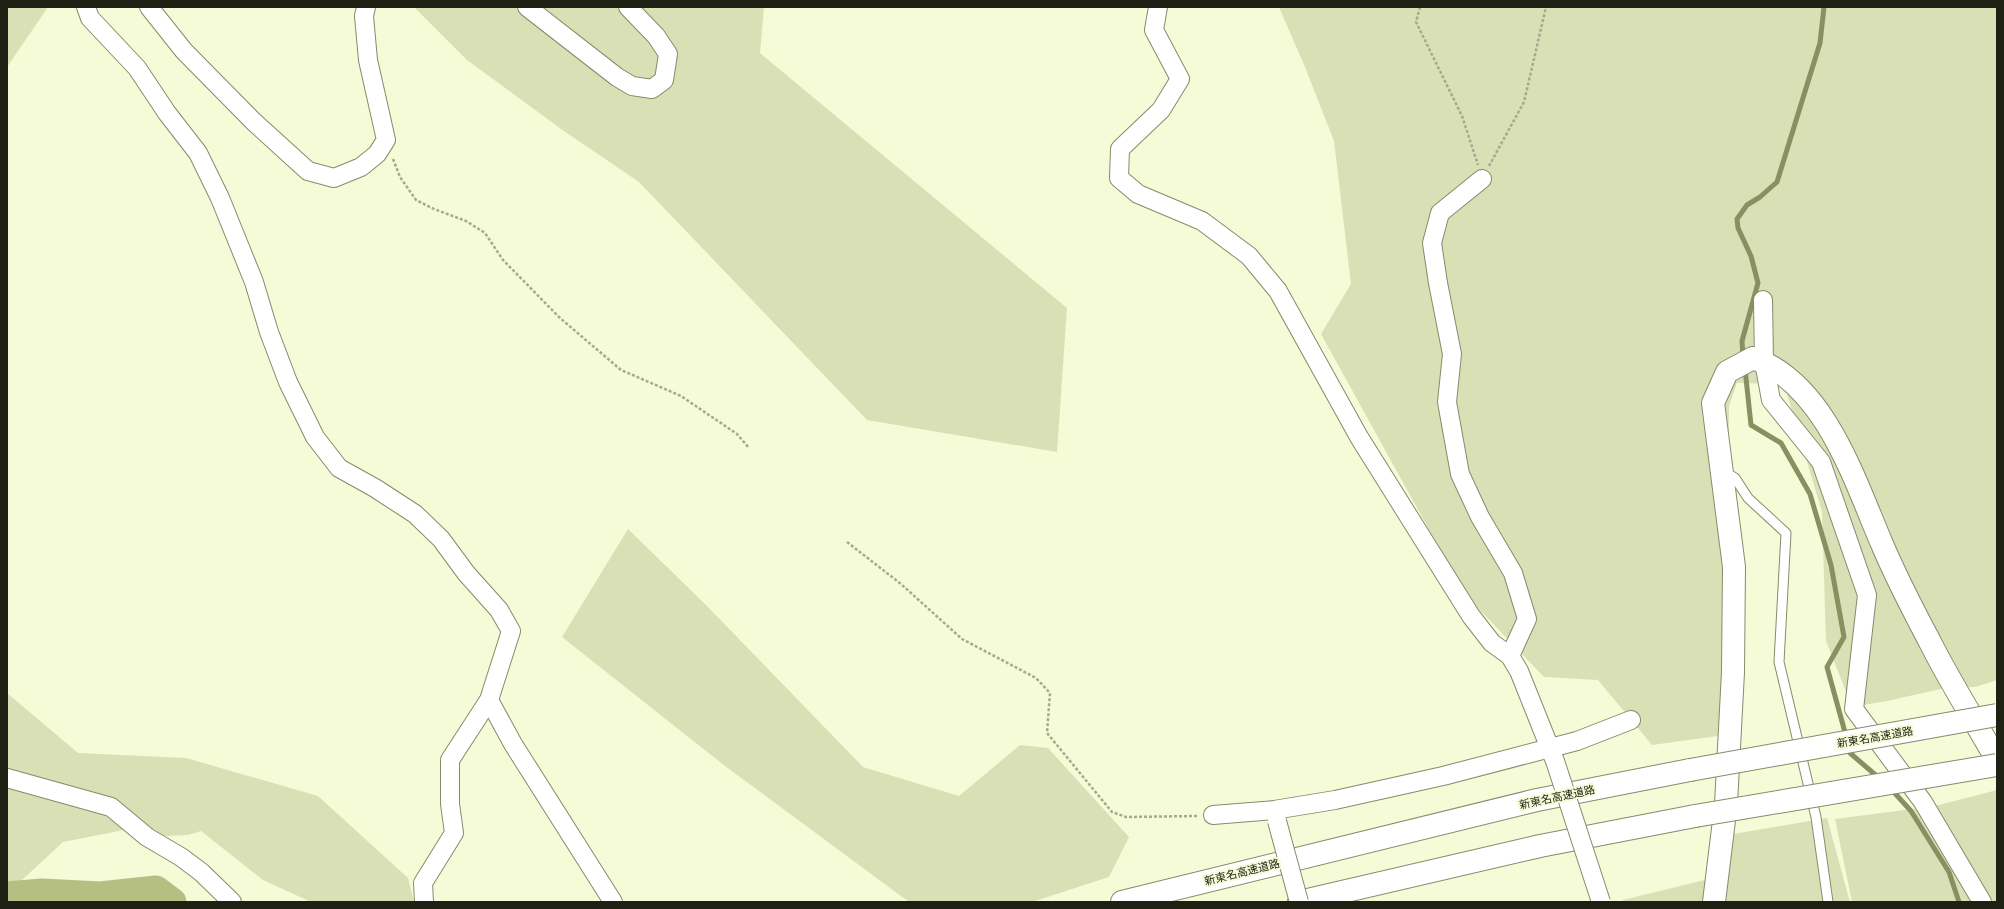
<svg xmlns="http://www.w3.org/2000/svg" width="2004" height="909" viewBox="0 0 2004 909" font-family="Figtree,'Noto Sans JP',sans-serif">
	<rect width="100%" height="100%" fill="#f5fbd7"/>
	<!-- green -->
	<g fill="#d9e0b6">
		<path d="M 7,7 L 48,7 L 7,67 Z"/>
		<path d="M 414,7 L 764,7 L 760,53 L 1067,308 L 1057,452 L 867,420 L 639,182 L 561,129 L 467,60 Z"/>
		<path d="M 1279,7 L 1997,7 L 1997,680 L 1975,687 L 1950,687 L 1887,701 L 1852,707 L 1826,641 L 1822,512 L 1784,384 L 1737,383 L 1729,406 L 1727,731 L 1718,736 L 1652,745 L 1598,680 L 1544,677 L 1474,604 L 1432,535 L 1321,334 L 1351,284 L 1334,141 L 1305,67 Z"/>
		<path d="M 628,529 L 705,604 L 863,767 L 959,796 L 1020,745 L 1048,748 L 1129,837 L 1109,877 L 1032,902 L 909,902 L 725,766 L 562,637 Z"/>
		<path d="M 7,693 L 78,753 L 186,758 L 318,796 L 408,878 L 414,902 L 311,902 L 263,880 L 201,831 L 188,835 L 147,837 L 129,829 L 63,842 L 7,894 Z"/>
		<path d="M 1997,790 L 1997,902 L 1852,902 L 1835,819 L 1935,806 Z"/>
		<path d="M 1827,818 L 1850,902 L 1623,902 L 1623,900 L 1717,877 L 1728,835 Z"/>
	</g>
	<g fill="none" stroke-linecap="round" stroke-linejoin="round">
		<!-- stream -->
		<g stroke="#888f61" stroke-width="5">
			<path d="M 1743,357 L 1742,341 L 1758,283 L 1751,256 L 1738,228 L 1737,219 L 1747,205 L 1760,197 L 1777,182 L 1820,43 L 1824,7"/>
			<path d="M 1745,369 L 1751,425 L 1781,443 L 1810,494 L 1831,565 L 1844,637 L 1827,667 L 1846,736"/>
			<path d="M 1849,748 L 1850,753 L 1879,778"/>
			<path d="M 1891,789 L 1911,811 L 1949,872 L 1959,902"/>
		</g>
		<!-- river -->
		<path stroke="#b5bf82" stroke-width="29" d="M 7,896 L 42,893 L 100,896 L 156,890 L 172,902"/>
		<!-- lane casing -->
		<g stroke="#868b6b" stroke-width="11">
			<path id="lane" d="M 1723,471 L 1735,478 L 1748,498 L 1786,533 L 1779,662 L 1816,817 L 1828,902"/>
		</g>
		<!-- street casing -->
		<g stroke="#868b6b" stroke-width="20">
			<g id="street">
				<path d="M 86,7 L 90,18 L 137,68 L 167,113 L 198,153 L 220,198 L 254,282 L 269,332 L 288,382 L 315,437 L 339,468 L 375,488 L 415,514 L 441,539 L 466,573 L 499,610 L 511,631 L 489,700 L 450,760 L 450,804 L 454,833 L 423,883 L 424,902"/>
				<path d="M 149,7 L 184,51 L 254,122 L 308,171 L 334,178 L 361,167 L 377,154 L 386,140 L 368,60 L 364,16 L 366,7"/>
				<path d="M 527,7 L 617,77 L 632,86 L 652,89 L 664,80 L 668,54 L 656,36 L 628,7"/>
				<path d="M 1158,7 L 1154,30 L 1180,79 L 1161,110 L 1120,149 L 1119,178 L 1138,194 L 1202,221 L 1249,256 L 1278,291 L 1359,437 L 1471,616 L 1492,643 L 1510,656 L 1519,671 L 1555,761"/>
				<path d="M 1482,179 L 1440,213 L 1432,243 L 1438,283 L 1452,354 L 1447,402 L 1460,474 L 1480,517 L 1513,573 L 1527,619 L 1510,656"/>
				<path d="M 1763,300 L 1764,362 L 1771,400 L 1821,462 L 1867,595 L 1854,709 L 1923,802 L 1982,902"/>
				<path d="M 489,700 L 513,744 L 613,902"/>
				<path d="M 7,778 L 111,807 L 147,837 L 181,857 L 201,872 L 232,902"/>
				<path d="M 1213,815 L 1274,810 L 1335,800 L 1443,776 L 1577,741 L 1631,720"/>
			</g>
		</g>
		<!-- secondary casing -->
		<g stroke="#868b6b" stroke-width="24">
			<path id="secondary" d="M 1714,902 L 1726,804 L 1733,672 L 1734,567 L 1713,403 L 1727,372 L 1753,358 C 1825,384 1854,479 1882,544 C 1896,577 1913,610 1930,642 C 1950,682 1975,721 1997,760"/>
		</g>
		<!-- highway casing -->
		<g stroke="#868b6b" stroke-width="24">
			<g id="highway">
				<path d="M 1122,902 L 1537,800 L 1690,770"/>
				<path d="M 1299,902 L 1540,846 L 1695,816"/>
			</g>
		</g>
		<!-- path -->
		<g stroke="#a5aa8e" stroke-width="2.5" stroke-dasharray="3 2" stroke-linecap="butt">
			<path d="M 1420,7 L 1416,22 L 1462,116 L 1478,165"/>
			<path d="M 393,159 L 400,177 L 416,200 L 434,209 L 466,221 L 485,233 L 503,260 L 560,318 L 621,370 L 681,396 L 737,434 L 749,448"/>
			<path d="M 1489,166 L 1524,102 L 1546,7"/>
			<path d="M 847,542 L 901,584 L 962,639 L 1036,678 L 1050,693 L 1047,733 L 1112,812 L 1126,817 L 1197,816"/>
		</g>
		<!-- lane -->
		<use href="#lane" stroke="#fff" stroke-width="9"/>
		<!-- street -->
		<use href="#street" stroke="#fff" stroke-width="18"/>
		<!-- secondary -->
		<use href="#secondary" stroke="#fff" stroke-width="22"/>
		<!-- highway -->
		<use href="#highway" stroke="#fff" stroke-width="22"/>
		<!-- street-bridge casing -->
		<g stroke="#868b6b" stroke-width="20" stroke-linecap="butt">
			<g id="street-bridge">
				<path d="M 1555,761 L 1601,902"/>
				<path d="M 1277,821 L 1299,902"/>
			</g>
		</g>
		<!-- highway-bridge casing -->
		<g stroke="#868b6b" stroke-width="24" stroke-linecap="butt">
			<g id="highway-bridge">
				<path d="M 1690,770 L 1997,715"/>
				<path d="M 1695,816 L 1997,765"/>
			</g>
		</g>
		<!-- street-bridge -->
		<use href="#street-bridge" stroke="#fff" stroke-width="18"/>
		<!-- highway-bridge -->
		<use href="#highway-bridge" stroke="#fff" stroke-width="22"/>
	</g>
	<g text-anchor="middle" stroke-width="4" stroke-linejoin="round" paint-order="stroke">
		<!-- street labels -->
		<g font-size="11" fill="#1e2013" stroke="#f5fbd7">
			<text transform="translate(1875 737) rotate(-10)" y="4">新東名高速道路</text>
			<text transform="translate(1557 797) rotate(-12)" y="4">新東名高速道路</text>
			<text transform="translate(1242 872) rotate(-14)" y="4">新東名高速道路</text>
		</g>
	</g>
	<!-- border -->
	<rect width="2004" height="909" fill="none" stroke="#1e2013" stroke-width="16"/>
</svg>
